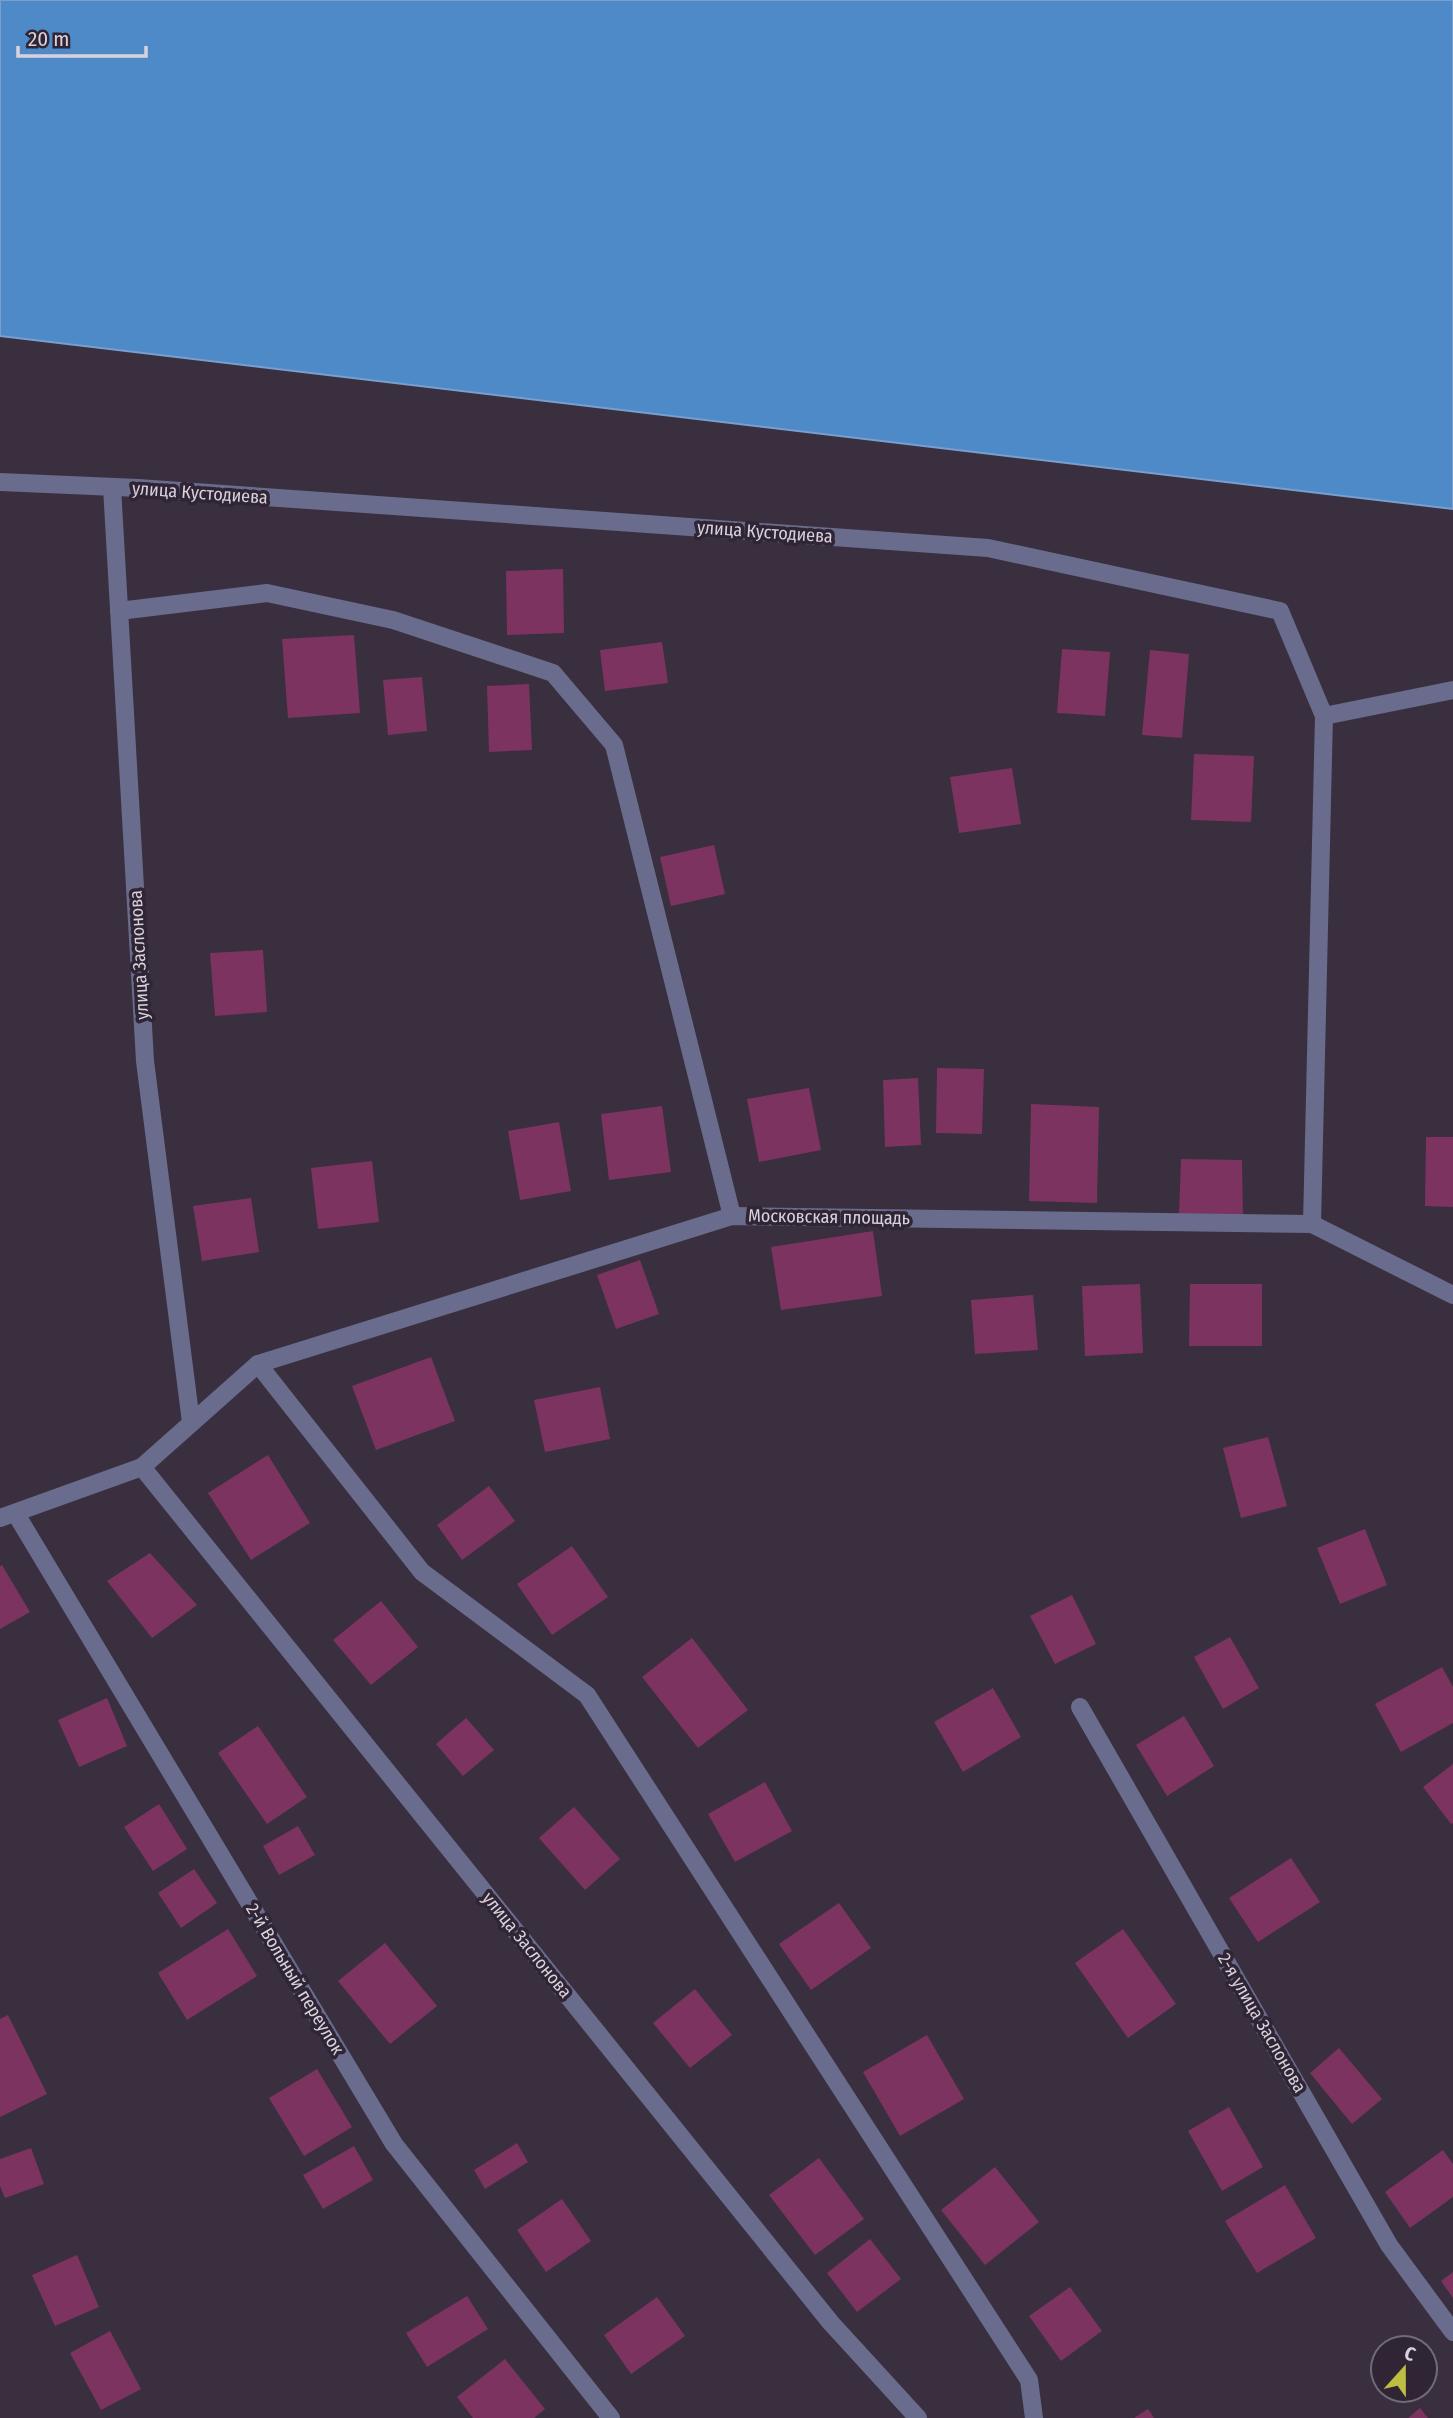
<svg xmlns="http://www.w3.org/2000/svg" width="1453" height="2418" viewBox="0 0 1453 2418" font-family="'Fira Sans Condensed',sans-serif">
	<rect width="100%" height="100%" fill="#392f3f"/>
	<!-- water -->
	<path fill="#4e89c8" stroke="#789fce" stroke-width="2" d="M 0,0 L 1453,0 L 1453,509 L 0,336 Z"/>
	<!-- building -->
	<g fill="#7c3360">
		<path d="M 563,569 L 564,633 L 507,635 L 506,571 Z"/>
		<path d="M 354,635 L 360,713 L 288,718 L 282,639 Z"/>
		<path d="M 662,642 L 668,683 L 605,691 L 600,650 Z"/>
		<path d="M 1062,649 L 1110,652 L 1105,716 L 1057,713 Z"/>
		<path d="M 1150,650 L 1189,654 L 1182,738 L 1142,735 Z"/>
		<path d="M 422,677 L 427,731 L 388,735 L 383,680 Z"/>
		<path d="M 529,684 L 532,750 L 489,752 L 487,686 Z"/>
		<path d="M 1194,754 L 1254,756 L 1251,822 L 1191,820 Z"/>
		<path d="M 1012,768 L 1021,824 L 959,833 L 950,777 Z"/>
		<path d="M 714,845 L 725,894 L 671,906 L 660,857 Z"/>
		<path d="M 263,950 L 267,1012 L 215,1016 L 210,953 Z"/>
		<path d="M 937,1068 L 984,1069 L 982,1134 L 936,1133 Z"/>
		<path d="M 918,1078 L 921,1145 L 885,1147 L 883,1080 Z"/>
		<path d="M 809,1088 L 821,1150 L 759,1162 L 747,1099 Z"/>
		<path d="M 1031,1104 L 1099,1107 L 1097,1203 L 1029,1201 Z"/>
		<path d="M 662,1106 L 671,1172 L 609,1180 L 601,1114 Z"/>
		<path d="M 559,1122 L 571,1191 L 520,1200 L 508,1131 Z"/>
		<path d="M 1426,1137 L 1453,1137 L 1453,1207 L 1425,1206 Z"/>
		<path d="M 1181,1159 L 1242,1160 L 1243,1217 L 1179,1214 Z"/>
		<path d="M 372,1161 L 379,1222 L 318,1229 L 311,1168 Z"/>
		<path d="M 251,1198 L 259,1252 L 202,1261 L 193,1206 Z"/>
		<path d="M 873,1231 L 882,1296 L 781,1310 L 771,1247 Z"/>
		<path d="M 640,1260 L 659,1314 L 616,1329 L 597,1275 Z"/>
		<path d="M 1140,1284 L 1143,1353 L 1085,1356 L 1082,1286 Z"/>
		<path d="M 1190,1284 L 1262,1284 L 1262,1346 L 1189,1346 Z"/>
		<path d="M 1033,1295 L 1038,1350 L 975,1354 L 971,1300 Z"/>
		<path d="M 431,1357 L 455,1421 L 376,1450 L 352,1386 Z"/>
		<path d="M 600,1387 L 610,1439 L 545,1452 L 534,1400 Z"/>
		<path d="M 1268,1437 L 1287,1506 L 1241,1518 L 1223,1448 Z"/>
		<path d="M 268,1455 L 310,1523 L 251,1560 L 208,1493 Z"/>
		<path d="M 489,1486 L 515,1521 L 462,1560 L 437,1525 Z"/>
		<path d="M 1365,1529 L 1387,1585 L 1340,1604 L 1317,1548 Z"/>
		<path d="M 572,1546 L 608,1597 L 552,1635 L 517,1584 Z"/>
		<path d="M 150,1553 L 197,1605 L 152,1638 L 107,1581 Z"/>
		<path d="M 2,1565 L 30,1612 L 0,1629 L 0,1566 Z"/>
		<path d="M 1072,1595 L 1096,1644 L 1055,1664 L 1030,1616 Z"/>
		<path d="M 381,1601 L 418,1647 L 371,1685 L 333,1640 Z"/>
		<path d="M 1230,1637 L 1259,1688 L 1223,1709 L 1194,1657 Z"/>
		<path d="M 692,1638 L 748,1710 L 698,1748 L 642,1677 Z"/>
		<path d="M 1442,1667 L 1453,1687 L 1453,1723 L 1401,1752 L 1375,1704 Z"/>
		<path d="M 993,1688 L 1021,1737 L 963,1772 L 934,1722 Z"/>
		<path d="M 107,1698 L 127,1746 L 79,1767 L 58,1720 Z"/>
		<path d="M 1184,1716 L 1214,1766 L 1167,1796 L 1136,1745 Z"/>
		<path d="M 466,1718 L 494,1750 L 463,1776 L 436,1744 Z"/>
		<path d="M 258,1726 L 307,1797 L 267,1824 L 218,1753 Z"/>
		<path d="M 1453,1764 L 1453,1823 L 1451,1824 L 1423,1787 Z"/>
		<path d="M 765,1782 L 792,1831 L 735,1862 L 708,1814 Z"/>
		<path d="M 159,1804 L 187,1849 L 153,1871 L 124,1827 Z"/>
		<path d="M 574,1807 L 620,1859 L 585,1890 L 539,1838 Z"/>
		<path d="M 298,1826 L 315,1855 L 279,1875 L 263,1846 Z"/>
		<path d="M 1291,1858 L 1320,1902 L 1258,1942 L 1229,1898 Z"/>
		<path d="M 194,1869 L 217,1903 L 181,1928 L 158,1893 Z"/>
		<path d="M 839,1903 L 871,1948 L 811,1990 L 779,1944 Z"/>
		<path d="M 228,1929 L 257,1976 L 187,2020 L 158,1973 Z"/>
		<path d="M 1123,1929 L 1176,2004 L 1128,2038 L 1075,1963 Z"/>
		<path d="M 385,1943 L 437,2006 L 390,2044 L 338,1981 Z"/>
		<path d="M 695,1989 L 732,2035 L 690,2068 L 653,2023 Z"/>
		<path d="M 8,2015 L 47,2094 L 0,2117 L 0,2019 Z"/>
		<path d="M 927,2035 L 964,2099 L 900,2136 L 863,2072 Z"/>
		<path d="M 1339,2048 L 1382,2099 L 1352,2124 L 1310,2073 Z"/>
		<path d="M 317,2069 L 352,2127 L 304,2156 L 269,2098 Z"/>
		<path d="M 1229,2107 L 1263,2167 L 1222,2191 L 1188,2131 Z"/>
		<path d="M 517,2143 L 528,2162 L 485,2189 L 474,2170 Z"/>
		<path d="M 354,2146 L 373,2180 L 323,2209 L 303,2175 Z"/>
		<path d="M 31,2148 L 44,2184 L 5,2198 L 0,2186 L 0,2159 Z"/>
		<path d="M 1443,2150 L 1453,2164 L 1453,2197 L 1410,2228 L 1385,2192 Z"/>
		<path d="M 819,2158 L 864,2219 L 815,2255 L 769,2195 Z"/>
		<path d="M 995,2167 L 1039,2222 L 985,2265 L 941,2210 Z"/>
		<path d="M 1285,2185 L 1316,2238 L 1257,2273 L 1225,2221 Z"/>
		<path d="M 562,2199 L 591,2241 L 546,2272 L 517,2230 Z"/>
		<path d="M 870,2239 L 901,2279 L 857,2312 L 827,2273 Z"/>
		<path d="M 77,2255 L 99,2307 L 55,2326 L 32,2275 Z"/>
		<path d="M 1453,2272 L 1453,2298 L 1441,2281 Z"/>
		<path d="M 1070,2287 L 1102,2331 L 1061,2361 L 1029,2316 Z"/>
		<path d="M 467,2296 L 488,2329 L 427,2367 L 406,2333 Z"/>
		<path d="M 657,2297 L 685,2336 L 631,2374 L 604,2335 Z"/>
		<path d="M 110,2331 L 141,2389 L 101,2410 L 70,2353 Z"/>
		<path d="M 505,2359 L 545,2409 L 534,2418 L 473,2418 L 457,2397 Z"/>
		<path d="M 1420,2408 L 1428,2418 L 1408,2418 Z"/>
		<path d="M 1148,2409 L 1154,2418 L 1134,2418 Z"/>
	</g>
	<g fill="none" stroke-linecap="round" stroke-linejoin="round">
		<!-- minor -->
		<g stroke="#6a6c8d" stroke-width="18">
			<path d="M 0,482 L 138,488 L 988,548 L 1280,611 L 1324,716 L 1453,690"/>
			<path d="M 112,487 L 145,1061 L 191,1422"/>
			<path d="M 119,611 L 267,593 L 393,620 L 553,673 L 614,745 L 732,1216"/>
			<path d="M 1312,1224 L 1324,716"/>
			<path d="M 258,1364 L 422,1572 L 587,1695 L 1029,2380 L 1034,2418"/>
			<path d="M 142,1467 L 831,2323 L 918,2418"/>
			<path d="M 16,1514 L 394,2144 L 611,2418"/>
			<path d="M 0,1518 L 142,1467 L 258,1364 L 732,1216 L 1312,1224 L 1453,1295"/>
			<path d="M 1080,1707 L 1389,2245 L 1453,2332"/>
		</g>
	</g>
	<g text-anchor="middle" stroke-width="7" stroke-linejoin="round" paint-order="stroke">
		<!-- street labels -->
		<g font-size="18" fill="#d9d2dd" stroke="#2f2534">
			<text transform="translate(200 493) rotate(4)" y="6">улица Кустодиева</text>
			<text transform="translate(765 532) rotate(4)" y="6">улица Кустодиева</text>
			<text transform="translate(139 955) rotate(-93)" y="6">улица Заслонова</text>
			<text transform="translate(829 1217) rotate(1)" y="6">Московская площадь</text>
			<text transform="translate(527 1945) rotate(51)" y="6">улица Заслонова</text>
			<text transform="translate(295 1979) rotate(59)" y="6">2-й Вольный переулок</text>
			<text transform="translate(1262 2023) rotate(60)" y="6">2-я улица Заслонова</text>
		</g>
	</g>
	<!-- north arrow -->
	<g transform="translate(1404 2369) rotate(21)"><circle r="33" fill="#2f2534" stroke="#736a78" stroke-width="2"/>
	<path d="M0-5L12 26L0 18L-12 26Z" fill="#bfbe42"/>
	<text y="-10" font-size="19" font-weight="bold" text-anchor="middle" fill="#d9d2dd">С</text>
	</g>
	<!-- scale -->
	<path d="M18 46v10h128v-10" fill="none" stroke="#d9d2dd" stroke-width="3.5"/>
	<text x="28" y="46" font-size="21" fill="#d9d2dd" stroke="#2f2534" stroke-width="5" paint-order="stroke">20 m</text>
</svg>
